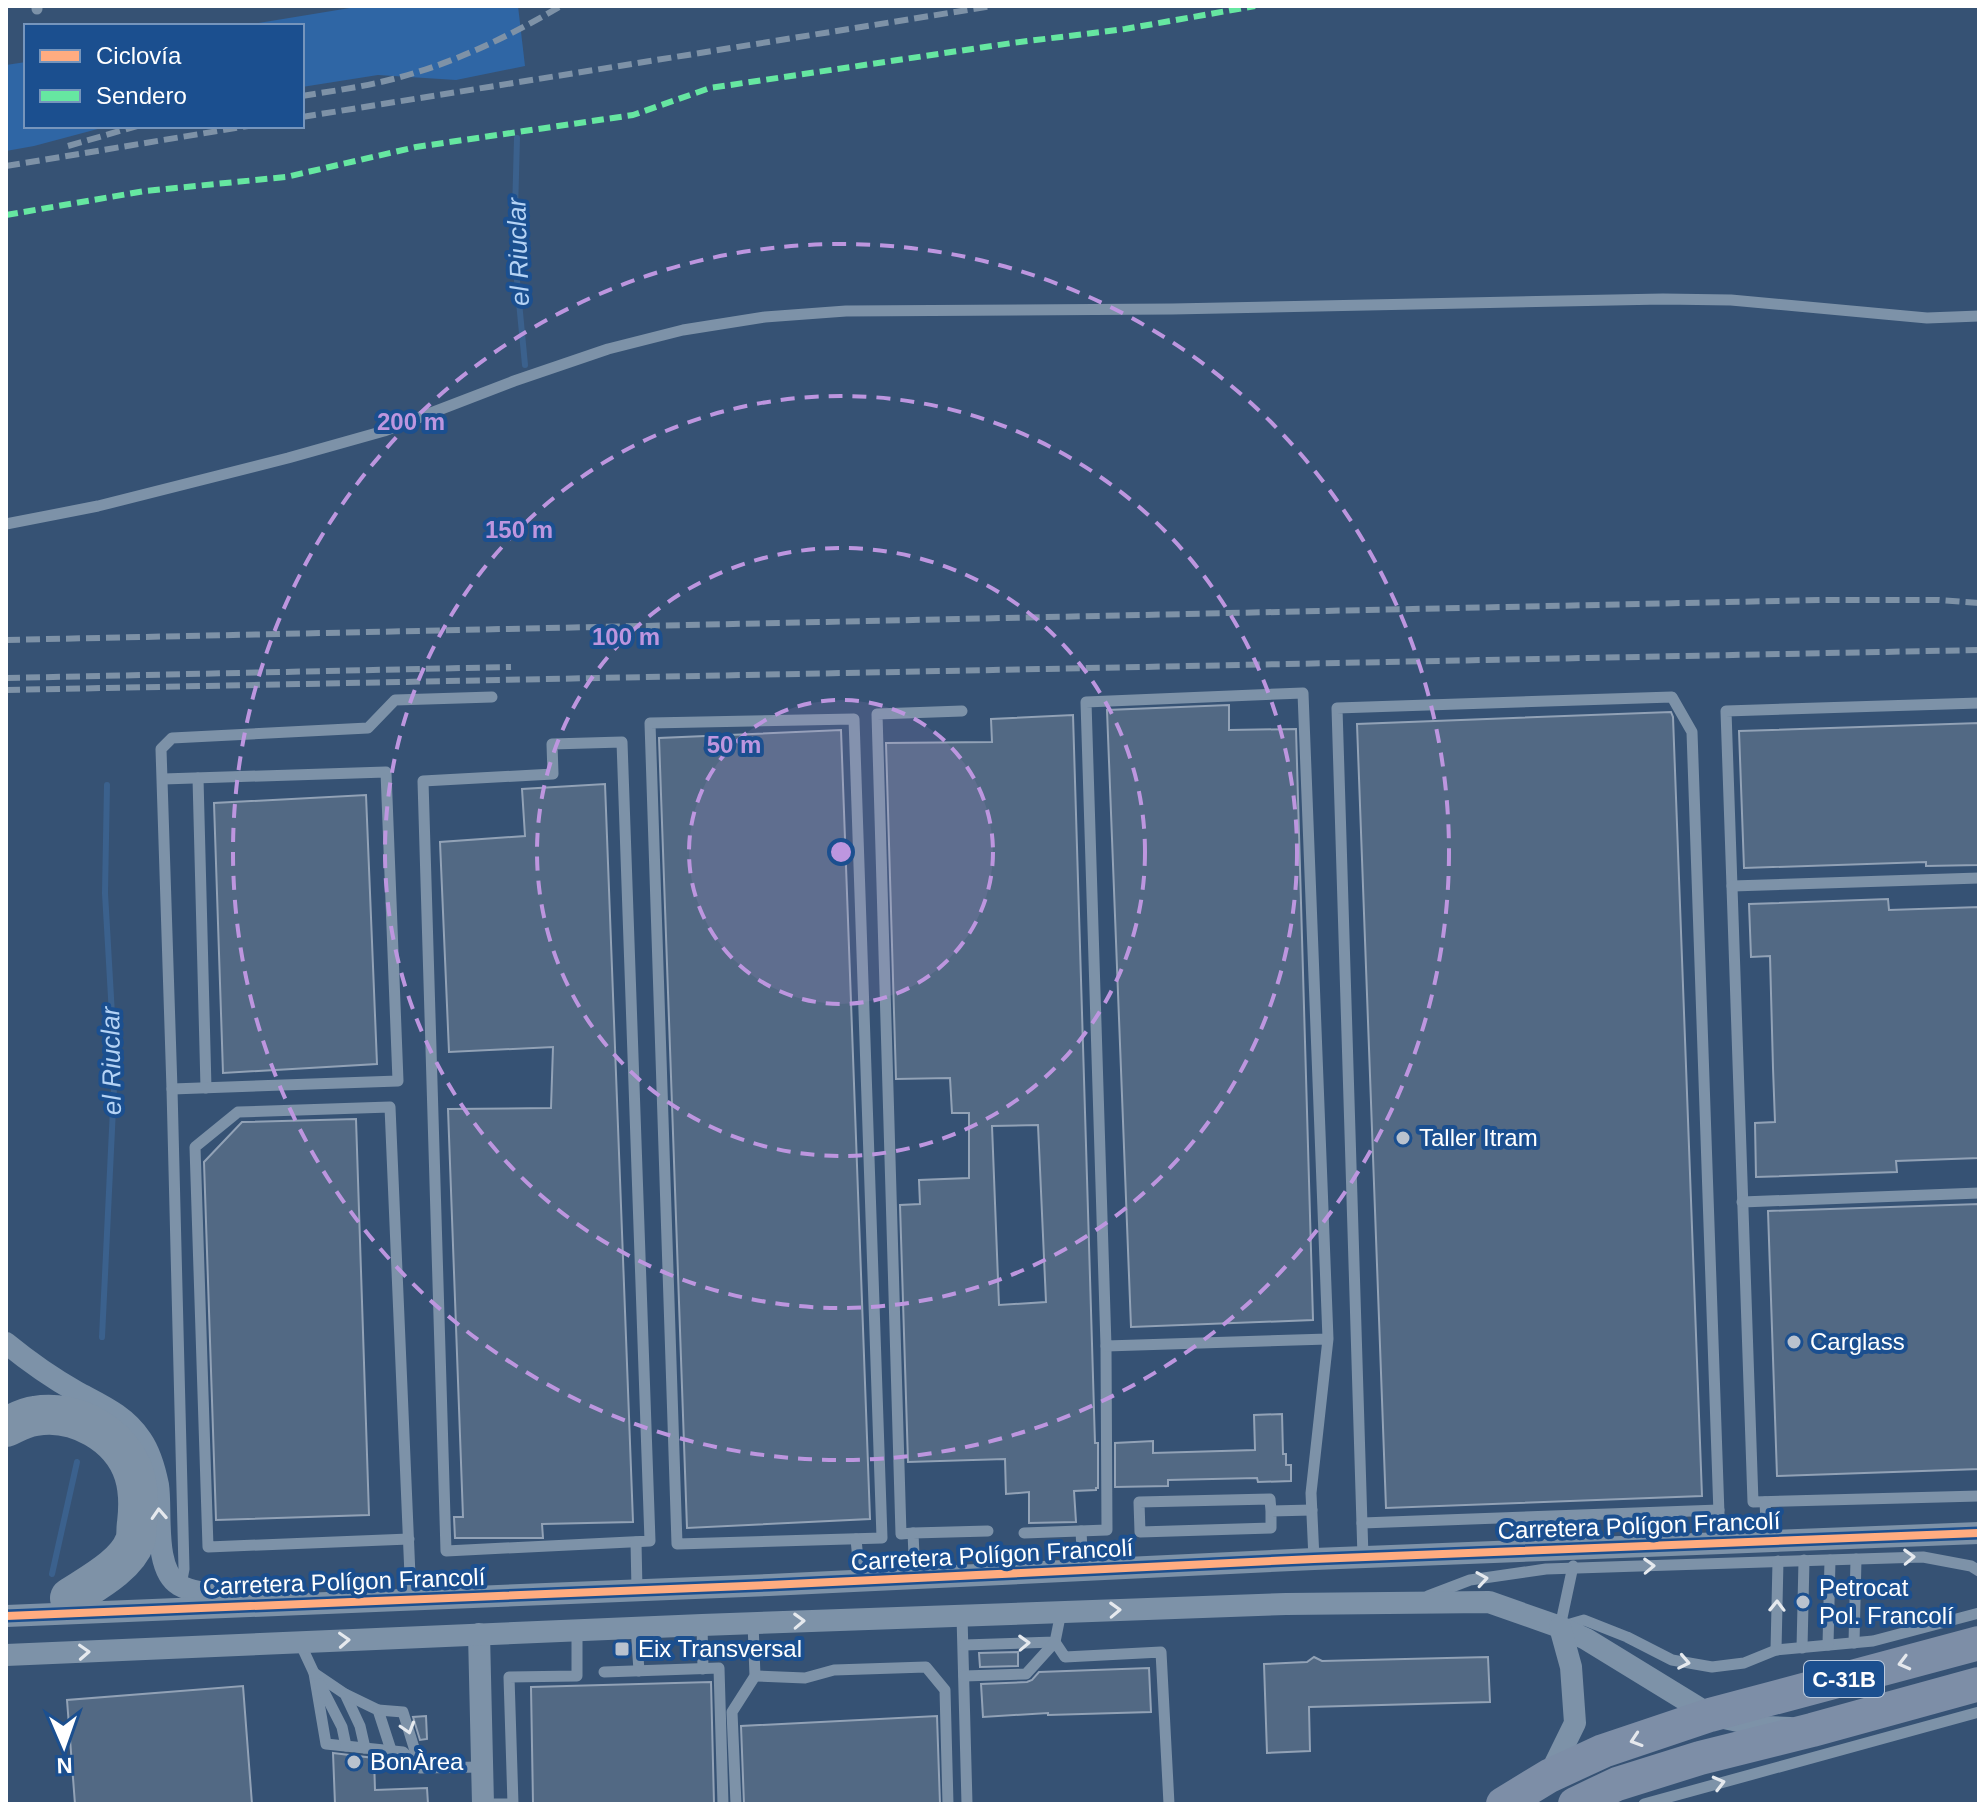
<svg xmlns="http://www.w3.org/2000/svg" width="1985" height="1810" viewBox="0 0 1985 1810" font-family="Helvetica,sans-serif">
	<rect width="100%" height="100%" fill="#365274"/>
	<!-- green -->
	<g fill="#2f66a5">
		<path d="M 362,6 L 518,6 L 525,66 L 456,80 L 378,75 L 302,87 L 302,26 L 241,26 Z"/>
		<path d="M 26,62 L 26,126 L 109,126 L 34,146 L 6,151 L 6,65 Z"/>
	</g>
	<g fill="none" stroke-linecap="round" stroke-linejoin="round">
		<!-- stream -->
		<g stroke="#3b618d" stroke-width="6">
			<path d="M 517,138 L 514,249 L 525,365"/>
			<path d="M 102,1337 L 115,1067 L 105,893 L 107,785"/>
			<path d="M 52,1574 L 77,1462"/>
		</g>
	</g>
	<!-- building -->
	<g fill="#526984" stroke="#92a2b6" stroke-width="2" fill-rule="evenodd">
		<path d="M 1229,705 L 1229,730 L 1296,729 L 1313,1320 L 1131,1327 L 1107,710 Z"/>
		<path d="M 1671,712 L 1673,717 L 1702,1496 L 1386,1508 L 1357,724 Z"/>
		<path d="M 1073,715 L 1095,1443 L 1098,1443 L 1098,1488 L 1096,1488 L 1096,1490 L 1074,1491 L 1076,1522 L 1029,1523 L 1029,1492 L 1006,1494 L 1005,1459 L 908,1462 L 900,1205 L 920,1204 L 919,1180 L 969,1178 L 969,1113 L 952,1113 L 950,1078 L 896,1079 L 886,743 L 992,742 L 991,719 ZM 1038,1125 L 1046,1302 L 999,1305 L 992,1126 Z"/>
		<path d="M 1979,723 L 1979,865 L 1926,866 L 1926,862 L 1744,868 L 1739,731 Z"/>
		<path d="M 841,730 L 870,1519 L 687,1528 L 659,738 Z"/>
		<path d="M 605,784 L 633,1522 L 542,1524 L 543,1538 L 455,1538 L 454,1517 L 463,1517 L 448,1109 L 551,1108 L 553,1047 L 449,1052 L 440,842 L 525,836 L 522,789 Z"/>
		<path d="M 366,795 L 377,1064 L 223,1073 L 214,803 Z"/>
		<path d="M 1888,899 L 1889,910 L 1979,907 L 1979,1158 L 1896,1161 L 1897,1172 L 1756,1177 L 1755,1123 L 1775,1122 L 1773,1068 L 1770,956 L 1751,957 L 1749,904 Z"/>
		<path d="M 356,1119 L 369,1515 L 216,1520 L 204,1162 L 242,1122 Z"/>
		<path d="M 1979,1204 L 1979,1469 L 1777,1476 L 1768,1211 Z"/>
		<path d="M 1282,1414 L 1283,1454 L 1286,1454 L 1286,1465 L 1291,1465 L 1291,1481 L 1258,1482 L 1257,1478 L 1168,1480 L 1168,1486 L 1115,1487 L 1115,1443 L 1153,1441 L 1153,1453 L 1255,1450 L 1254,1415 Z"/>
		<path d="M 1018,1652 L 1018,1666 L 980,1667 L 979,1653 Z"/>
		<path d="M 1314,1657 L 1322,1661 L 1488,1657 L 1490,1702 L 1309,1707 L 1310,1751 L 1267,1753 L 1264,1664 L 1307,1662 Z"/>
		<path d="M 1149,1668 L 1151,1712 L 1048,1715 L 1048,1713 L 983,1717 L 981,1684 L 1027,1682 L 1032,1680 L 1039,1672 Z"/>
		<path d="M 711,1682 L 714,1804 L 533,1804 L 531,1687 Z"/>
		<path d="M 243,1686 L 252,1804 L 75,1804 L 67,1700 Z"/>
		<path d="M 426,1716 L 427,1739 L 420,1740 L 413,1717 Z"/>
		<path d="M 937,1716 L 940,1804 L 744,1804 L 741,1726 Z"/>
		<path d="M 333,1753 L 374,1758 L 375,1790 L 427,1788 L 428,1804 L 335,1804 Z"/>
	</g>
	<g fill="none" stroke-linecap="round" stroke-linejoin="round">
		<!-- service -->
		<g stroke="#7d92a8" stroke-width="11">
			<path d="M 37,6 L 37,9"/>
			<path d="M 6,524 L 98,506 L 288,458 L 384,431 L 514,381 L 608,349 L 683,330 L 765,317 L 846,311 L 1172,309 L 1663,299 L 1731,300 L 1927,318 L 1979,316"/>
			<path d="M 1979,703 L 1726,711 L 1753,1502 L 1979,1496"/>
			<path d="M 854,719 L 882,1538 L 677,1544 L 650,723 Z"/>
			<path d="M 622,742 L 650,1541 L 446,1551 L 423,781 L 553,774 L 552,744 Z"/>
			<path d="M 198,778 L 206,1088"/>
			<path d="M 163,779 L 386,772 L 398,1081 L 172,1089"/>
			<path d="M 1732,886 L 1979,878"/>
			<path d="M 1742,1202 L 1979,1193"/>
			<path d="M 1765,1502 L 1767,1541"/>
			<path d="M 1271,1511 L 1270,1499 L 1139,1502 L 1140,1532 L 1271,1528 L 1271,1511 L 1312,1510"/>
			<path d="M 1362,1523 L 1719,1510"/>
			<path d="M 1081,1531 L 1083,1570"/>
			<path d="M 913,1533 L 901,1534 L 877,714 L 962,711"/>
			<path d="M 1024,1533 L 1107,1530 L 1106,1346"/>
			<path d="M 409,1539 L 208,1547 L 195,1147 L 238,1112 L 390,1107 L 411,1599"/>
			<path d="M 856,1539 L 860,1581"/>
			<path d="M 636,1542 L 637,1590"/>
			<path d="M 1363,1557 L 1337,708 L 1672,697 L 1692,732 L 1720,1543"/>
			<path d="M 1314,1559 L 1311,1493 L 1328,1339 L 1303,693 L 1086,702 L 1106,1346 L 1328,1339"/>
			<path d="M 1573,1566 L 1560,1627 L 1584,1620 L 1627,1637 L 1672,1660 L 1712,1667 L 1744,1663 L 1776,1650 L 1873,1641 L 1979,1613"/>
			<path d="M 915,1578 L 913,1533 L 988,1531"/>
			<path d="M 181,1585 L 184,1569 L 172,1089 L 161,749 L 172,738 L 368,728 L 395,700 L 492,697"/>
			<path d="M 1428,1596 L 1470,1580 L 1546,1569 L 1923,1557 L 1971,1566 L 1979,1571"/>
			<path d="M 962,1616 L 967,1804"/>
			<path d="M 702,1625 L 703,1669"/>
			<path d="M 636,1627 L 639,1671"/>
			<path d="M 300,1643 L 314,1673 L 326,1744 L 403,1752 L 420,1768 L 482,1767"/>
			<path d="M 1854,1643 L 1856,1559"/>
			<path d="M 964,1645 L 1055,1642 L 1061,1612"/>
			<path d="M 1828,1645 L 1830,1560"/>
			<path d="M 1802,1648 L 1804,1560"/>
			<path d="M 1776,1650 L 1778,1561"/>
			<path d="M 604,1672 L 719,1668 L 723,1804"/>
			<path d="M 314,1673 L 345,1694 L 360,1726 L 365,1748"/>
			<path d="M 755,1676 L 805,1678 L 834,1670 L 926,1667 L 945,1690 L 948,1804"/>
			<path d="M 964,1676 L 1026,1674 L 1055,1642 L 1065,1657 L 1161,1652 L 1169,1804"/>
			<path d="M 320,1684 L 342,1727 L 346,1746"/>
			<path d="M 345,1694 L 378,1710 L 391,1750"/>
			<path d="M 378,1710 L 403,1712 L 420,1767"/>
			<path d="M 494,1804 L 513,1804 L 509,1677 L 577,1676 L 577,1630"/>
			<path d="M 736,1804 L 732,1712 L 755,1676 L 753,1623"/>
			<path d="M 1644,1804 L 1979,1712"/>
		</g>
		<!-- minor -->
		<g stroke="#7d92a8" stroke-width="22">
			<path d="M 6,1343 C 28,1361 52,1378 77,1392 C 101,1405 125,1415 141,1439 C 150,1452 155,1470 158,1485 C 162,1511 153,1569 179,1585 C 195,1594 216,1594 233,1597"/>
			<path d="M 6,1616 L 769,1585 L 1314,1559 L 1979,1533"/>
			<path d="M 479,1634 L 483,1804"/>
			<path d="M 6,1655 L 702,1625 L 1286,1604 L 1489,1602 L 1560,1627 L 1586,1639 L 1710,1715 L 1766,1727 L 1790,1728"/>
			<path d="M 1549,1776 L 1575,1723 L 1571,1667 L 1560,1627"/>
		</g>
		<!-- primary -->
		<g stroke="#7d8ea7" stroke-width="34">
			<path d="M 1503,1804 L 1549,1776 L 1603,1751 L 1710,1715 L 1979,1643"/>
			<path d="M 1575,1804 L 1617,1784 L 1700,1758 L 1812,1730 L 1979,1684"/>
		</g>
		<!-- motorway -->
		<path stroke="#7e92a7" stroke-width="40" d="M 6,1427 C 15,1423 25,1417 35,1416 C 75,1409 121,1434 134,1474 C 139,1490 139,1506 137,1523 C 136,1528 137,1536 135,1541 C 126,1566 91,1584 70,1598"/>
		<!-- rail -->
		<g stroke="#7e92a7" stroke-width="6" stroke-dasharray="14 6" stroke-linecap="butt">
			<path d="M 302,96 C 332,91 363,87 393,79 C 452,64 508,37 561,6"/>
			<path d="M 302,117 L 992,6"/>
			<path d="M 68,146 L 137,126"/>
			<path d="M 6,166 L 248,126"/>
			<path d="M 6,640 L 1821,600 L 1939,600 L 1979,603"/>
			<path d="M 6,678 L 511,667"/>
			<path d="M 6,690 L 1979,650"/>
		</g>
		<!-- quiet -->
		<path stroke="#66e7a1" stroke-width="6" stroke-dasharray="12 6" stroke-linecap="butt" d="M 6,215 L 145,191 L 286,177 L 416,147 L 633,115 L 710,88 L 1012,43 L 1125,29 L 1255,6"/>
		<!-- cycleway casing -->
		<g stroke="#1b4f8f" stroke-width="13">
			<path id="cycleway" d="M 6,1616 L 769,1585 L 1314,1559 L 1979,1533"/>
		</g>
		<!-- cycleway -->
		<use href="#cycleway" stroke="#ffac80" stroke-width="8"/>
	</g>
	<!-- one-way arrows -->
	<defs><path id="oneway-chevron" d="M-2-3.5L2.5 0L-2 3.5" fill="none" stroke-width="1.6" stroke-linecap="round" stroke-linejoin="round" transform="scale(2)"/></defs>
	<g stroke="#e5e9ee">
		<use href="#oneway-chevron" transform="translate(159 1514) rotate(-93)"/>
		<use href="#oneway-chevron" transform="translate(1909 1557) rotate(-2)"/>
		<use href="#oneway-chevron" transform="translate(1649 1566) rotate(-2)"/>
		<use href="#oneway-chevron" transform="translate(1482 1579) rotate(-9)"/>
		<use href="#oneway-chevron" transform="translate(1777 1606) rotate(-89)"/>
		<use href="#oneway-chevron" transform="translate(1115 1610) rotate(-2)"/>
		<use href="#oneway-chevron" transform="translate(799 1621) rotate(-2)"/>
		<use href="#oneway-chevron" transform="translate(344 1640) rotate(-3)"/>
		<use href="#oneway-chevron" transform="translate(1024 1643) rotate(-2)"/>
		<use href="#oneway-chevron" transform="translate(84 1652) rotate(-3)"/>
		<use href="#oneway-chevron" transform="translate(1684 1662) rotate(11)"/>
		<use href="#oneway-chevron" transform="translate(408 1728) rotate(73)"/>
		<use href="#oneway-chevron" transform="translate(1719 1783) rotate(-15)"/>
	</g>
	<g stroke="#e5e8ed">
		<use href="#oneway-chevron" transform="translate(1904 1663) rotate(165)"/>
		<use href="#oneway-chevron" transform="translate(1636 1740) rotate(162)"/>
	</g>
	<!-- distance rings -->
	<circle cx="841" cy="852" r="152" fill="#bd96df" fill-opacity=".12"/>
	<g fill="none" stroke="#bd96df" stroke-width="4" stroke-dasharray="14 10">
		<circle cx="841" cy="852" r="152"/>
		<circle cx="841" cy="852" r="304"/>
		<circle cx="841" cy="852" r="456"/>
		<circle cx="841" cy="852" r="608"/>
	</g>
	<!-- markers -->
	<g fill="#b9c2ce" stroke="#1b4f8f" stroke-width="3">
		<circle cx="1403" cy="1138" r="8"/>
		<circle cx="1794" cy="1342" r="8"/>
		<circle cx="1803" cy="1602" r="8"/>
		<rect x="614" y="1641" width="16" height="16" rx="4"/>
		<circle cx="354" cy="1762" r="8"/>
	</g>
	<g text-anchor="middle" stroke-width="8" stroke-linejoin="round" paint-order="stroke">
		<!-- shield labels -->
		<rect fill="#1b4f8f" stroke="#bbcadd" stroke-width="2" x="1804" y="1661" width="80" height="36" rx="6"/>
		<g font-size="22" font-weight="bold" fill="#fff">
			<text x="1844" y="1687">C-31B</text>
		</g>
		<!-- poi labels -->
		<g font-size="24" fill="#fff" stroke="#1b4f8f" text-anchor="start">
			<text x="1419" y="1146">Taller Itram</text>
			<text x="1810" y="1350">Carglass</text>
			<text x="1819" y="1596">Petrocat<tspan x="1819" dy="28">Pol. Francolí</tspan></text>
			<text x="638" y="1657">Eix Transversal</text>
			<text x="370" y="1770">BonÀrea</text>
		</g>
		<!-- street labels -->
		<g font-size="24" fill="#fff" stroke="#1b4f8f">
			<text transform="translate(1639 1526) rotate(-2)" y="8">Carretera Polígon Francolí</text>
			<text transform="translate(992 1555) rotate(-3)" y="8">Carretera Polígon Francolí</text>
			<text transform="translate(344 1582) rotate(-2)" y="8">Carretera Polígon Francolí</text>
		</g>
		<!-- water labels -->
		<g font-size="26" font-style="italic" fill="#b5d3f5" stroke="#1b4f8f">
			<text transform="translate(518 252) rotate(-92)" y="9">el Riuclar</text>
			<text transform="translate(111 1061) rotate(-91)" y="9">el Riuclar</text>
		</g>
	</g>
	<circle cx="841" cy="852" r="12" fill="#bd96df" stroke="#1b4f8f" stroke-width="4"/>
	<g font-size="24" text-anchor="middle" font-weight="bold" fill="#bd96df" stroke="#1b4f8f" stroke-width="8" stroke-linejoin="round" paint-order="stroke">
		<text x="411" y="430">200 m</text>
		<text x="519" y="538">150 m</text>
		<text x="626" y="645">100 m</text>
		<text x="734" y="753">50 m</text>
	</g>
	<!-- border -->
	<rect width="1985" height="1810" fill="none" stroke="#ffffff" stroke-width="16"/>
	<!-- legend -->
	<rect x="24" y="24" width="280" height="104" fill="#1b4f8f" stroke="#7695bc" stroke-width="2"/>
	<rect x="40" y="50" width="40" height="12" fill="#ffac80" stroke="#7695bc" stroke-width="2"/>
	<text x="96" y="64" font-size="24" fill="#ffffff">Ciclovía</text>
	<rect x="40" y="90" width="40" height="12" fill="#66e7a1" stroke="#7695bc" stroke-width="2"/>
	<text x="96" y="104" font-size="24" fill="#ffffff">Sendero</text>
	<!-- north arrow -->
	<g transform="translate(64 1746) rotate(178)" stroke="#1b4f8f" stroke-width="6" paint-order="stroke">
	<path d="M0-6L14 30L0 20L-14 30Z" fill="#ffffff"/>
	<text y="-12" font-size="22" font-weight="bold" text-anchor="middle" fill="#ffffff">N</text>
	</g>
</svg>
